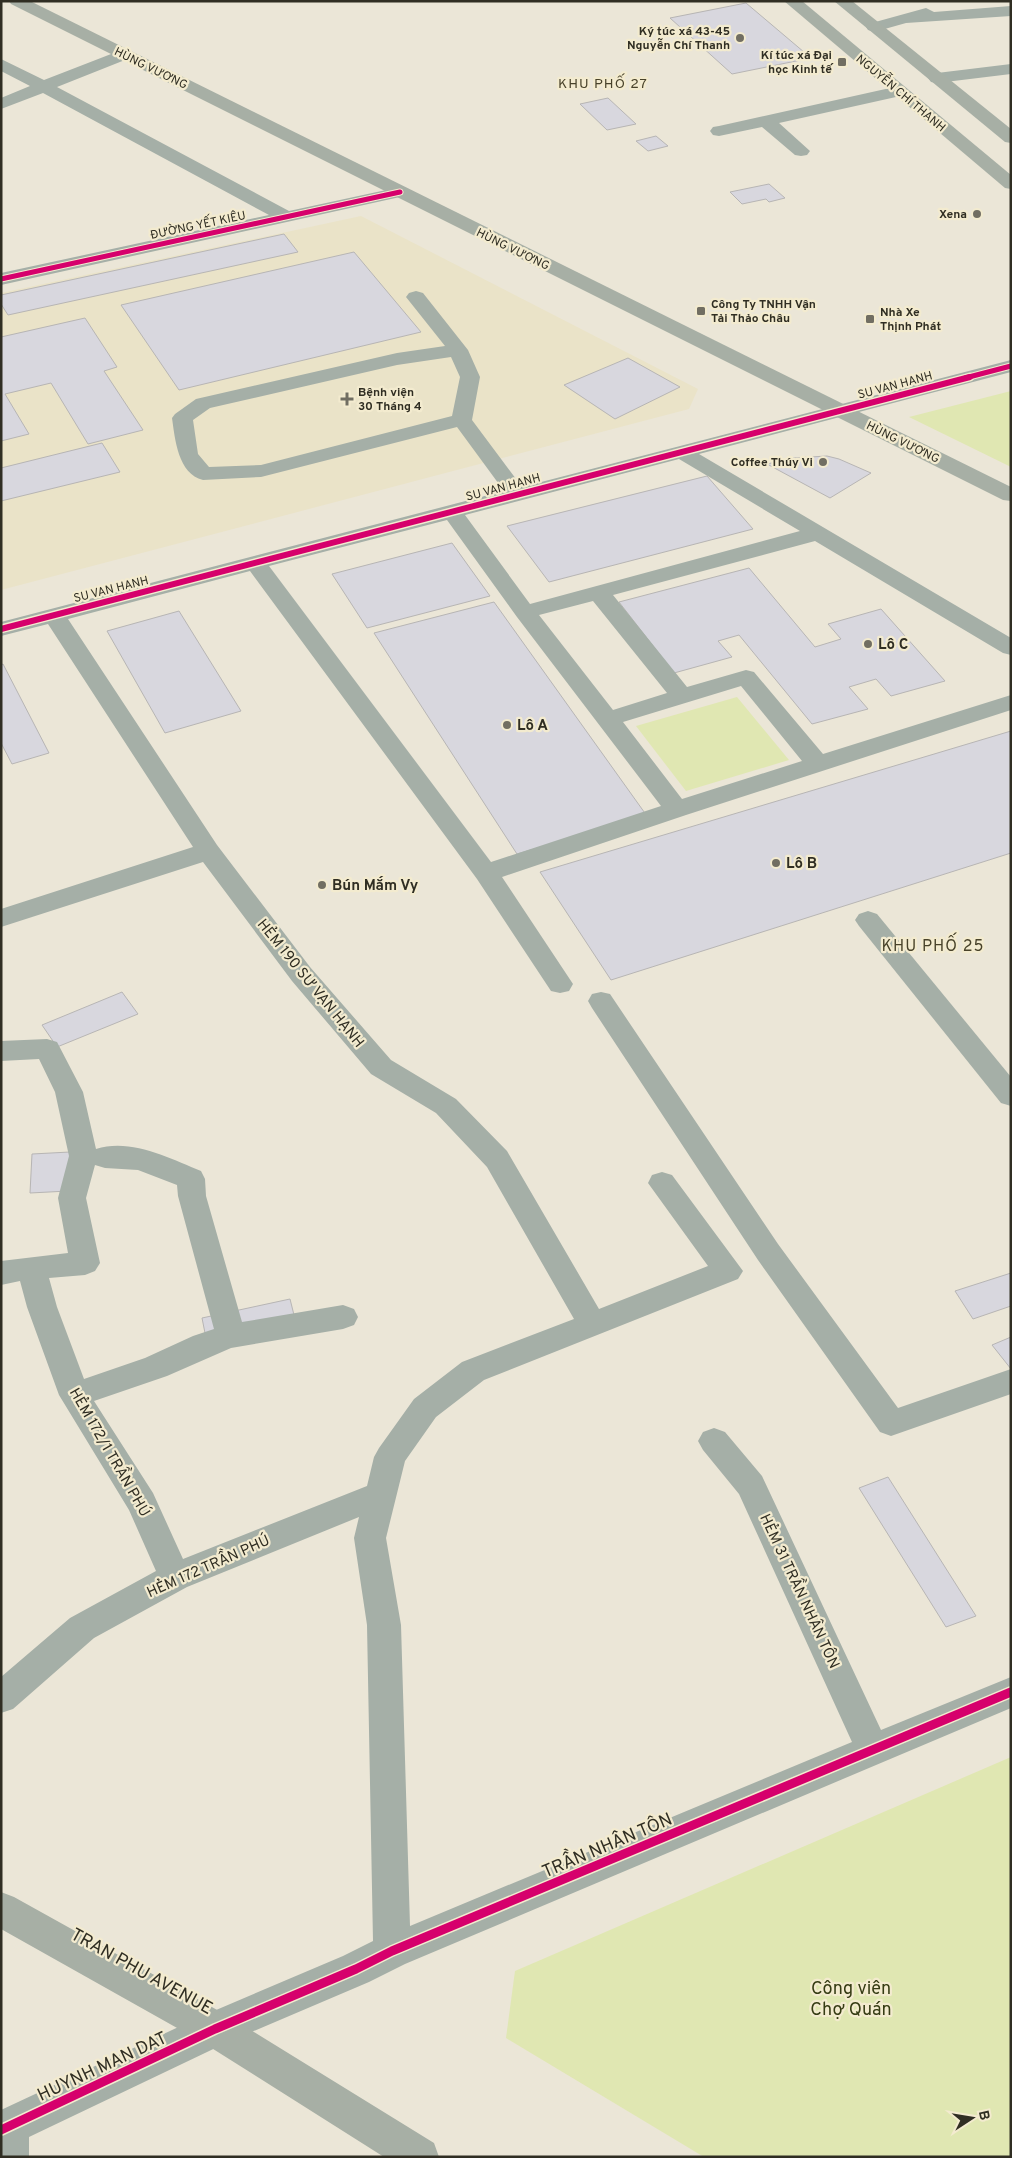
<svg xmlns="http://www.w3.org/2000/svg" width="1012" height="2158" viewBox="0 0 1012 2158" font-family="Overpass,sans-serif">
	<rect width="100%" height="100%" fill="#ebe6d7"/>
	<!-- built -->
	<path fill="#eae3c8" d="M 361,216 L 698,389 L 689,409 L 1,590 L 1,293 Z"/>
	<!-- green -->
	<g fill="#e0e7b2">
		<path d="M 1011,391 L 1011,467 L 909,417 Z"/>
		<path d="M 737,697 L 789,760 L 686,791 L 636,726 Z"/>
		<path d="M 1011,1757 L 1011,2157 L 704,2157 L 506,2038 L 515,1971 Z"/>
	</g>
	<!-- building -->
	<g fill="#d8d7de" stroke="#b7b5b4">
		<path d="M 746,3 L 811,58 L 732,74 L 670,18 Z"/>
		<path d="M 608,98 L 636,124 L 607,130 L 580,104 Z"/>
		<path d="M 656,136 L 668,146 L 648,151 L 636,141 Z"/>
		<path d="M 769,184 L 785,198 L 769,202 L 766,199 L 742,204 L 730,192 Z"/>
		<path d="M 284,234 L 298,252 L 8,315 L 1,304 L 1,295 Z"/>
		<path d="M 354,252 L 421,332 L 179,390 L 121,305 Z"/>
		<path d="M 85,318 L 117,367 L 104,371 L 143,430 L 88,444 L 51,383 L 5,394 L 29,434 L 1,441 L 1,337 Z"/>
		<path d="M 628,358 L 680,387 L 615,419 L 564,385 Z"/>
		<path d="M 102,443 L 120,472 L 1,501 L 1,468 Z"/>
		<path d="M 827,456 L 839,459 L 871,473 L 830,498 L 767,464 L 794,458 Z"/>
		<path d="M 707,476 L 753,529 L 549,582 L 507,526 Z"/>
		<path d="M 452,543 L 490,596 L 367,628 L 332,574 Z"/>
		<path d="M 749,568 L 815,647 L 841,639 L 828,624 L 881,609 L 945,681 L 891,696 L 876,679 L 849,687 L 868,709 L 812,724 L 739,635 L 718,641 L 732,657 L 674,673 L 619,602 Z"/>
		<path d="M 494,602 L 647,816 L 517,854 L 374,633 Z"/>
		<path d="M 179,611 L 241,711 L 165,733 L 107,631 Z"/>
		<path d="M 3,664 L 49,753 L 12,764 L 1,743 L 1,665 Z"/>
		<path d="M 1011,731 L 1011,853 L 611,980 L 540,872 Z"/>
		<path d="M 122,992 L 138,1014 L 57,1047 L 42,1025 Z"/>
		<path d="M 70,1152 L 68,1191 L 30,1193 L 32,1154 Z"/>
		<path d="M 1011,1273 L 1011,1306 L 973,1319 L 955,1291 Z"/>
		<path d="M 290,1299 L 297,1327 L 208,1348 L 202,1318 Z"/>
		<path d="M 1011,1337 L 1011,1369 L 992,1345 Z"/>
		<path d="M 888,1477 L 976,1616 L 946,1627 L 859,1488 Z"/>
	</g>
	<g fill="none" stroke-linecap="round" stroke-linejoin="round">
		<!-- minor -->
		<g fill="#a5afa7" fill-rule="evenodd">
			<path d="M 1011,6 L 1011,16 L 906,23 L 874,32 L 868,30 L 866,27 L 868,24 L 926,8 L 934,12 Z"/>
			<path d="M 124,49 L 130,50 L 132,54 L 130,58 L 57,87 L 289,211 L 400,187 L 406,188 L 409,192 L 406,196 L 400,197 L 1,285 L 1,273 L 269,215 L 43,93 L 1,109 L 1,98 L 30,86 L 1,71 L 1,59 L 44,80 Z"/>
			<path d="M 1011,64 L 1011,74 L 937,83 L 931,82 L 928,78 L 931,74 L 937,73 Z"/>
			<path d="M 899,86 L 905,87 L 908,91 L 905,95 L 779,123 L 810,151 L 807,155 L 801,156 L 795,155 L 762,127 L 719,136 L 713,135 L 710,131 L 713,127 L 719,126 Z"/>
			<path d="M 416,291 L 423,293 L 468,350 L 480,377 L 472,420 L 522,487 L 1011,360 L 1011,372 L 699,454 L 1011,638 L 1011,655 L 1003,653 L 815,541 L 613,595 L 687,687 L 746,670 L 754,672 L 823,754 L 1011,695 L 1011,710 L 686,815 L 502,877 L 573,984 L 569,991 L 560,993 L 551,991 L 477,879 L 250,571 L 68,619 L 217,845 L 310,967 L 391,1060 L 456,1099 L 507,1151 L 599,1309 L 708,1266 L 648,1183 L 652,1175 L 662,1172 L 672,1175 L 743,1271 L 738,1279 L 484,1380 L 436,1417 L 405,1461 L 386,1538 L 401,1625 L 410,1926 L 852,1742 L 739,1494 L 703,1450 L 698,1441 L 703,1432 L 714,1428 L 725,1432 L 762,1476 L 881,1730 L 1011,1677 L 1011,1708 L 405,1964 L 369,1982 L 228,2042 L 29,2137 L 29,2157 L 1,2157 L 1,2110 L 202,2016 L 343,1956 L 373,1941 L 367,1625 L 354,1538 L 359,1517 L 187,1587 L 94,1638 L 13,1709 L 1,1713 L 1,1677 L 70,1618 L 156,1571 L 129,1510 L 59,1395 L 27,1307 L 20,1281 L 1,1285 L 1,1261 L 68,1253 L 58,1198 L 69,1156 L 55,1092 L 39,1059 L 1,1061 L 1,1041 L 47,1039 L 57,1042 L 83,1092 L 96,1149 C 131,1138 169,1158 201,1171 L 205,1179 L 206,1196 L 242,1322 L 343,1305 L 354,1309 L 358,1317 L 354,1325 L 343,1329 L 231,1348 L 167,1376 L 94,1401 L 153,1493 L 183,1559 L 367,1486 L 374,1457 L 379,1448 L 414,1399 L 462,1362 L 574,1319 L 487,1167 L 436,1113 L 371,1074 L 292,981 L 203,862 L 1,927 L 1,909 L 193,847 L 48,624 L 1,636 L 1,622 L 504,491 L 457,427 L 261,477 L 203,480 C 178,474 175,439 172,418 L 175,414 L 196,399 L 397,353 L 445,346 L 406,297 L 409,293 ZM 451,357 L 460,377 L 452,416 L 261,465 L 209,467 L 198,454 L 193,420 L 210,408 L 397,365 ZM 679,459 L 800,531 L 530,604 L 465,515 ZM 447,520 L 517,617 L 661,806 L 491,862 L 269,566 ZM 593,601 L 667,693 L 613,710 L 539,615 ZM 741,686 L 802,761 L 682,799 L 623,722 ZM 95,1165 L 105,1168 L 138,1170 L 177,1185 L 178,1196 L 214,1329 L 193,1336 L 145,1358 L 84,1379 L 57,1307 L 49,1278 L 85,1275 L 95,1271 L 100,1263 L 86,1198 Z"/>
			<path d="M 868,911 L 877,914 L 1011,1077 L 1011,1106 L 1001,1103 L 859,926 L 855,920 L 859,914 Z"/>
			<path d="M 601,992 L 610,994 L 778,1244 L 898,1408 L 1011,1369 L 1011,1394 L 891,1436 L 880,1432 L 758,1260 L 592,1008 L 588,1001 L 592,994 Z"/>
		</g>
		<!-- major -->
		<g fill="#a7afa5" fill-rule="evenodd">
			<path d="M 9,1 L 30,1 L 1011,487 L 1011,501 L 1003,500 L 11,4 Z"/>
			<path d="M 784,1 L 802,1 L 1011,175 L 1011,189 L 1005,188 Z"/>
			<path d="M 834,1 L 852,1 L 1011,129 L 1011,143 L 1005,142 Z"/>
			<path d="M 1,1892 L 14,1897 L 228,2016 L 434,2143 L 439,2157 L 384,2157 L 202,2042 L 1,1929 Z"/>
		</g>
		<!-- cycleway-far2 casing -->
		<g stroke="#f3ebcf" stroke-width="7">
			<g id="cycleway-far2">
				<path d="M 1,279 L 400,192"/>
				<path d="M 965,378 L 1011,366"/>
			</g>
		</g>
		<!-- cycleway-far1 casing -->
		<g stroke="#f3ebcf" stroke-width="9">
			<path id="cycleway-far1" d="M 1,629 L 970,377"/>
		</g>
		<!-- cycleway casing -->
		<g stroke="#f3ebcf" stroke-width="12">
			<path id="cycleway" d="M 1,2130 L 215,2029 L 356,1969 L 392,1951 L 1011,1692"/>
		</g>
		<!-- cycleway-far2 -->
		<use href="#cycleway-far2" stroke="#d6006c" stroke-width="5"/>
		<!-- cycleway-far1 -->
		<use href="#cycleway-far1" stroke="#d6006c" stroke-width="6"/>
		<!-- cycleway -->
		<use href="#cycleway" stroke="#d6006c" stroke-width="9"/>
	</g>
	<!-- markers -->
	<g fill="#716e62" stroke="#f3ebcf" stroke-width="2">
		<circle cx="740" cy="38" r="5"/>
		<rect x="837" y="57" width="10" height="10" rx="2.5"/>
		<circle cx="977" cy="214" r="5"/>
		<rect x="696" y="306" width="10" height="10" rx="2.5"/>
		<rect x="865" y="314" width="10" height="10" rx="2.5"/>
		<path d="M344.5 391.5h5v5h5v5h-5v5h-5v-5h-5v-5h5z"/>
		<circle cx="823" cy="462" r="5"/>
		<circle cx="868" cy="644" r="5"/>
		<circle cx="507" cy="725" r="5"/>
		<circle cx="776" cy="863" r="5"/>
		<circle cx="322" cy="885" r="5"/>
	</g>
	<g text-anchor="middle" stroke-width="4.5" stroke-linejoin="round" paint-order="stroke">
		<!-- far-poi labels -->
		<g font-size="12" font-weight="bold" fill="#302e23" stroke="#f3ebcf" text-anchor="end">
			<text x="730" y="35">Ký túc xá 43-45<tspan x="730" dy="14">Nguyễn Chí Thanh</tspan></text>
			<text x="832" y="59">Kí túc xá Đại<tspan x="832" dy="14">học Kinh tế</tspan></text>
			<text x="967" y="218">Xena</text>
			<text x="711" y="308" text-anchor="start">Công Ty TNHH Vận<tspan x="711" dy="14">Tải Thảo Châu</tspan></text>
			<text x="880" y="316" text-anchor="start">Nhà Xe<tspan x="880" dy="14">Thịnh Phát</tspan></text>
			<text x="358" y="396" text-anchor="start">Bệnh viện<tspan x="358" dy="14">30 Tháng 4</tspan></text>
			<text x="813" y="466">Coffee Thúy Vi</text>
		</g>
		<!-- far-street labels -->
		<g font-size="12" fill="#302e23" stroke="#f3ebcf">
			<text transform="translate(151 68) rotate(26)" y="4">HÙNG VƯƠNG</text>
			<text transform="translate(901 93) rotate(40)" y="4">NGUYỄN CHÍ THANH</text>
			<text transform="translate(198 225) rotate(-12)" y="4">ĐƯỜNG YẾT KIÊU</text>
			<text transform="translate(513 249) rotate(26)" y="4">HÙNG VƯƠNG</text>
			<text transform="translate(895 385) rotate(-15)" y="4">SU VAN HANH</text>
			<text transform="translate(903 442) rotate(26)" y="4">HÙNG VƯƠNG</text>
			<text transform="translate(503 487) rotate(-15)" y="4">SU VAN HANH</text>
			<text transform="translate(111 589) rotate(-14)" y="4">SU VAN HANH</text>
		</g>
		<!-- far-neighbourhood labels -->
		<g font-size="14" letter-spacing="1" fill="#48422a" stroke="#f3ebcf">
			<text x="603" y="88">KHU PHỐ 27</text>
		</g>
		<!-- poi labels -->
		<g font-size="15" font-weight="bold" fill="#302e23" stroke="#f3ebcf" text-anchor="start">
			<text x="878" y="649">Lô C</text>
			<text x="517" y="730">Lô A</text>
			<text x="786" y="868">Lô B</text>
			<text x="332" y="890">Bún Mắm Vy</text>
		</g>
		<!-- street labels -->
		<g font-size="15" fill="#302e23" stroke="#f3ebcf">
			<text transform="translate(311 983) rotate(51)" y="5">HẺM 190 SƯ VẠN HẠNH</text>
			<text transform="translate(110 1452) rotate(60)" y="5">HẺM 172/1 TRẦN PHÚ</text>
			<text transform="translate(208 1566) rotate(-24)" y="5">HẺM 172 TRẦN PHÚ</text>
			<text transform="translate(800 1591) rotate(65)" y="5">HẺM 31 TRẦN NHÂN TÔN</text>
		</g>
		<!-- neighbourhood labels -->
		<g font-size="16" letter-spacing="1" fill="#48422a" stroke="#f3ebcf">
			<text x="933" y="951">KHU PHỐ 25</text>
		</g>
		<!-- near-street labels -->
		<g font-size="18" fill="#302e23" stroke="#f3ebcf">
			<text transform="translate(607 1845) rotate(-23)" y="6">TRẦN NHÂN TÔN</text>
			<text transform="translate(142 1971) rotate(29)" y="6">TRAN PHU AVENUE</text>
			<text transform="translate(102 2066) rotate(-25)" y="6">HUYNH MAN DAT</text>
		</g>
		<!-- near-park labels -->
		<g font-size="18" fill="#363c14" stroke="#f3ebcf">
			<text x="851" y="1994">Công viên<tspan x="851" dy="21">Chợ Quán</tspan></text>
		</g>
	</g>
	<!-- border -->
	<rect width="1012" height="2158" fill="none" stroke="#302e23" stroke-width="5"/>
	<!-- north arrow -->
	<g transform="translate(972 2118) rotate(78)" stroke="#f3ebcf" stroke-width="4" paint-order="stroke">
	<path d="M0-4L9 19L0 12L-9 19Z" fill="#302e23"/>
	<text y="-8" font-size="14" font-weight="bold" text-anchor="middle" fill="#302e23">B</text>
	</g>
</svg>
